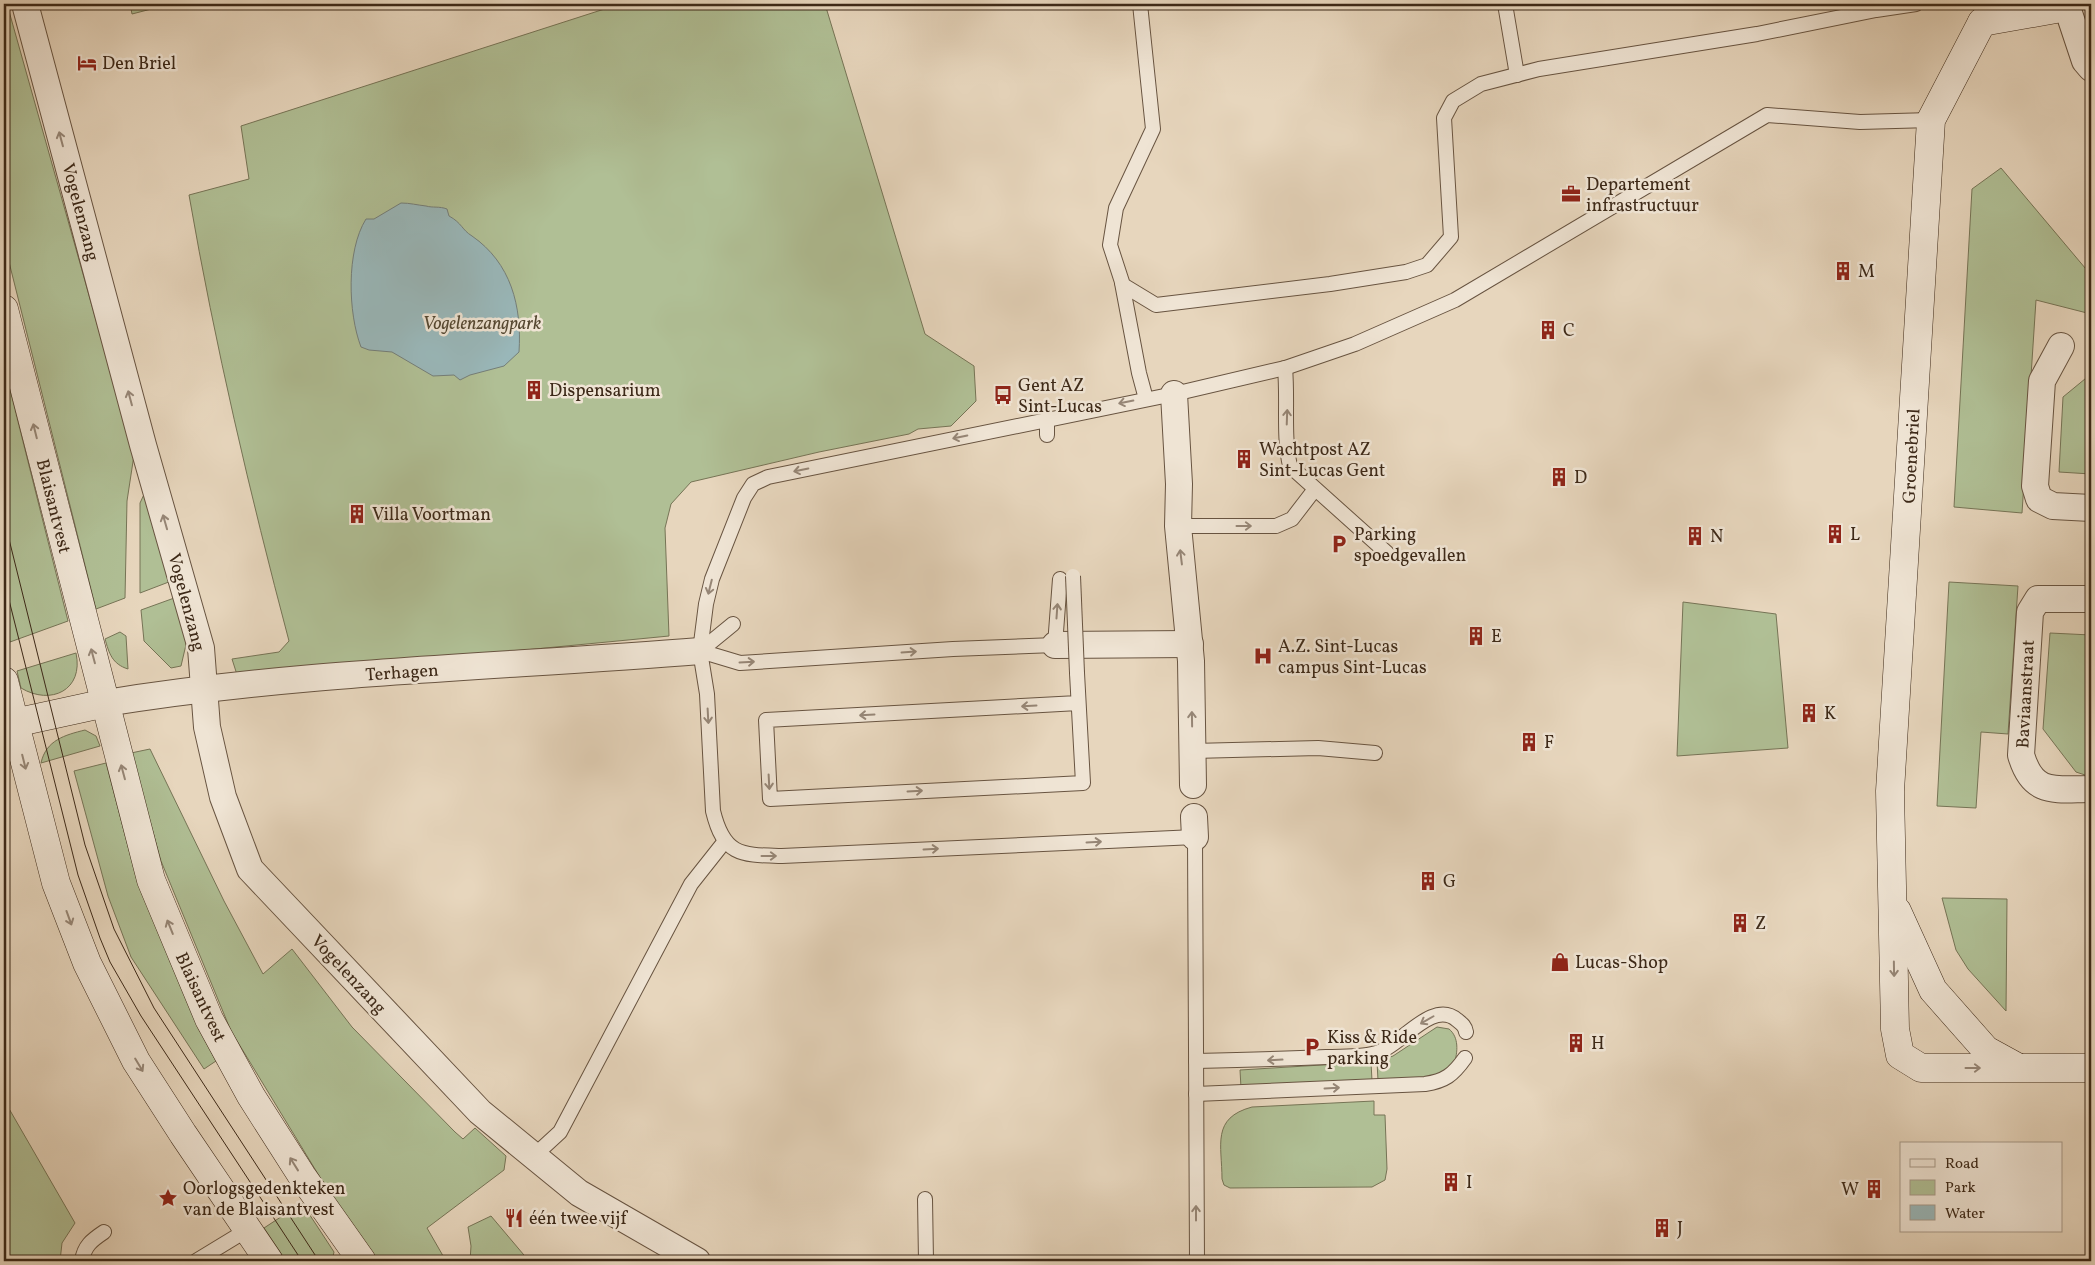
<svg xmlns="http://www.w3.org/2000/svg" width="2095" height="1265" viewBox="0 0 2095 1265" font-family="Vollkorn,serif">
	<rect width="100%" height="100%" fill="#e7d6bd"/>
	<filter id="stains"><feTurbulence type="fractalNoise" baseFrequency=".004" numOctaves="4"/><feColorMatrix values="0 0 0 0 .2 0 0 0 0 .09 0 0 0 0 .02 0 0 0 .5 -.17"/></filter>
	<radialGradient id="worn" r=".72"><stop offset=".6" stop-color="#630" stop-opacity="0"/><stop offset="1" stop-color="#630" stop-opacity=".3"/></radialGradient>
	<!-- green -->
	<g fill="#b0bf95" stroke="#767456">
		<path d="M 4,4 L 7,4 L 134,455 L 127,501 L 125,598 L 96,609 L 4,242 Z"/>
		<path d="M 130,4 L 158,4 L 159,7 L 132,14 Z"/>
		<path d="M 620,4 L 825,4 L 925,334 L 974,366 L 976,401 L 951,426 L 918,429 L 909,434 L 819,452 L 691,482 L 671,504 L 665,528 L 669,636 L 288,673 L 239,681 L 232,659 L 279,652 L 289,641 C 250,494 215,345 189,195 L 249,179 L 241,126 Z"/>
		<path d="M 2001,168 L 2091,275 L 2091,314 L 2036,300 L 2022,513 L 1954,507 L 1972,189 Z"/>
		<path d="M 4,366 L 68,621 L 10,642 L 4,617 Z"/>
		<path d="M 2091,374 L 2091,474 L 2059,472 L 2063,397 Z"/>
		<path d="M 147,488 L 174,580 L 140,593 L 140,503 Z"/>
		<path d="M 1949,582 L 2018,586 L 2008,734 L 1981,732 L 1976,808 L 1937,806 Z"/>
		<path d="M 177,597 L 188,636 L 181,666 L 171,668 L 144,641 L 141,610 Z"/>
		<path d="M 1683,602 L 1776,614 L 1788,748 L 1677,756 Z"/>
		<path d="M 120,632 L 126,636 L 128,669 C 112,664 109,653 105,639 Z"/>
		<path d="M 2050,633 L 2091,635 L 2091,777 L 2076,772 L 2043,729 Z"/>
		<path d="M 76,653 C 84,690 51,706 21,688 L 17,671 Z"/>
		<path d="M 85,730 L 96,736 L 100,746 L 41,763 C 46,740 65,735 85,730 Z"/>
		<path d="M 150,749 L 224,901 L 263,974 L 292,949 L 352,1027 L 455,1132 L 463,1139 L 475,1128 L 506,1156 L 504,1170 L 427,1228 L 446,1261 L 379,1261 L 335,1202 L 231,1031 L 161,861 L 131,753 Z"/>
		<path d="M 106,763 L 138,884 L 197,1025 L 216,1061 L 204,1069 L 131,957 L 108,896 L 74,771 Z"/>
		<path d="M 1942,898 L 2007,899 L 2006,1011 L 1968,969 L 1956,950 Z"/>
		<path d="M 1437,1027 L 1449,1029 C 1459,1037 1458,1052 1454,1064 L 1436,1077 L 1378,1080 L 1377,1062 L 1393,1056 Z"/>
		<path d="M 1371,1062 L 1372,1081 L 1241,1088 L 1240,1070 Z"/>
		<path d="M 4,1100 L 75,1223 L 62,1243 L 60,1261 L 4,1261 Z"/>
		<path d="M 1374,1101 L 1374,1115 L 1385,1115 L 1387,1169 L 1385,1180 L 1372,1187 L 1230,1188 L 1224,1185 L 1222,1179 C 1222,1145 1211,1118 1252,1107 Z"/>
		<path d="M 302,1203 L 334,1252 L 332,1261 L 286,1261 L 264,1228 Z"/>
		<path d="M 491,1216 L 529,1261 L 470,1261 L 471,1246 L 468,1227 Z"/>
	</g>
	<!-- water -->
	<path fill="#99b7b9" stroke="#747e79" d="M 401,203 C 410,203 417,205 426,206 C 433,208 439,206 447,209 L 449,216 C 462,223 462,230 472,236 C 511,263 522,306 519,352 L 504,366 L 470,375 L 460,380 L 454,375 L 433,376 L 392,352 L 369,350 L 361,347 C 348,313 346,251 366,219 L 374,219 Z"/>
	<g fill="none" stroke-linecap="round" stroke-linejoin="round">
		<!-- lane casing -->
		<g stroke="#685441" stroke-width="16">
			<g id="lane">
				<path d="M 1140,4 L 1153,129 L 1116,208 L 1110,245 L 1123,285 L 1156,305 L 1330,284 L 1406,272 L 1427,265 L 1451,237 L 1444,118 L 1453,101 L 1481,84 L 1539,69 L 1757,34 L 1876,10 L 1916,4"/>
				<path d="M 1505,4 L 1517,75"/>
				<path d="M 1122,283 L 1139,373 L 1146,399"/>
				<path d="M 1285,368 C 1288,401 1283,435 1290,466 L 1387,553"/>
				<path d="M 1047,419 L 1047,435"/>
				<path d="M 1178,526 L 1276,526 L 1292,519 L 1315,489"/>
				<path d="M 700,651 L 740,663 L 953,649 L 1055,645 L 1060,579"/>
				<path d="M 700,651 L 733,624"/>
				<path d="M 1077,673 L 1083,783 L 770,799 L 766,720 L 1078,703"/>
				<path d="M 1193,751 L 1318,748 L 1375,753"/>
				<path d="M 1196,1061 C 1239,1060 1282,1059 1326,1057 C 1343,1056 1363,1058 1379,1052 C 1402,1044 1433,999 1457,1020 C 1462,1024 1465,1026 1466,1032"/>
				<path d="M 1196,1094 L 1425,1084 C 1445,1081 1453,1075 1465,1058"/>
				<path d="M 535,1155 L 560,1132 L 691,884 L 725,841"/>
				<path d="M 925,1199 L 926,1261"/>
				<path d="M 82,1261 C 84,1246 92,1240 104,1232"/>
				<path d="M 196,1261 L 247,1230"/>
				<path d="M 1197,1261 L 1195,837 L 782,856 C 741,855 724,856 713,811 L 707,694 L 700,651 L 706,604 L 712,579 L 744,498 L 753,484 L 768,477 L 1174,394 L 1285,368 L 1355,344 L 1455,300 L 1767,115 L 1860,122 L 1931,120"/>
			</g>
		</g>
		<!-- street casing -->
		<g stroke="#685441" stroke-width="28">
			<g id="street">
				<path d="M 25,4 L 143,445 L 201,648 L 207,727 L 223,797 L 250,869 L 480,1112 L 579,1193 L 697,1261"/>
				<path d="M 2067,7 L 2085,61 L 2091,68"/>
				<path d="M 2061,346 L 2042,381 L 2035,486 L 2039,499 L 2053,506 L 2091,508"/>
				<path d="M 1174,394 L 1179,484 L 1178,526 L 1191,661 L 1193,785"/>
				<path d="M 2091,599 L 2038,599 L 2030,612 L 2021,755 C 2033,796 2055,789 2091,789"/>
				<path d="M 1055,645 L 1190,644"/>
				<path d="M 106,703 C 302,671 502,667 700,651"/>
				<path d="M 1194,817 L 1195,837"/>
			</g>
		</g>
		<!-- secondary casing -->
		<g stroke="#3d2918" stroke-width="29">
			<g id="secondary">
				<path d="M 1982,22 L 1931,120 L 1890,791 L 1895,1029 L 1900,1055 L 1921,1068 L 2091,1068"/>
				<path d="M 1982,22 L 2067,7 L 2068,4"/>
				<path d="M 4,309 L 151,880 L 209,1019 L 251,1096 L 302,1176 L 362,1261"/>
				<path d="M 4,681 L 56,883 L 87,963 L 136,1061 L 183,1134 L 269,1261"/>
				<path d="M 14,723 L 106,703"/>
				<path d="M 1897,911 L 1933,990 L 1986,1050 L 2017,1067"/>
			</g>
		</g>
		<!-- lane -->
		<use href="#lane" stroke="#efe4d4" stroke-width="14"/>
		<!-- street -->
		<use href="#street" stroke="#efe4d4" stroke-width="26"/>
		<!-- secondary -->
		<use href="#secondary" stroke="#efe4d4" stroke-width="28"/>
		<!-- tram -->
		<g stroke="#3d2918" stroke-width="1">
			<path d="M 4,519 L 85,845 L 114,929 L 154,1008 L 319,1261"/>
			<path d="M 4,580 L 78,875 L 100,938 L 110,962 L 141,1016 L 302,1261"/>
		</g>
		<!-- lane-bridge casing -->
		<g stroke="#685441" stroke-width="16" stroke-linecap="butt">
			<path id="lane-bridge" d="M 1073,576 L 1077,673"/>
		</g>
		<!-- lane-bridge -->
		<use href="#lane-bridge" stroke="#efe4d4" stroke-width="14"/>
	</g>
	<!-- one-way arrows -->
	<defs><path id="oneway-shaft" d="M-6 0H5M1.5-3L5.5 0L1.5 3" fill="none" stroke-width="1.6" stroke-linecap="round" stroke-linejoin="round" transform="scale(1.25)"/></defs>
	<g stroke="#968676">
		<use href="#oneway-shaft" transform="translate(61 139) rotate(-105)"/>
		<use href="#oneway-shaft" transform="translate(130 398) rotate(-105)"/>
		<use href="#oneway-shaft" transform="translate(1126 402) rotate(169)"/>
		<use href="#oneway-shaft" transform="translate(1287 417) rotate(-88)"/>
		<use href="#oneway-shaft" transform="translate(35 431) rotate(-104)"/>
		<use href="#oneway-shaft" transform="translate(960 437) rotate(168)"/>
		<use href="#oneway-shaft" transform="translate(801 470) rotate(168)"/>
		<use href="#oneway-shaft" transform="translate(165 522) rotate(-106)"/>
		<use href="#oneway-shaft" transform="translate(1244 526)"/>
		<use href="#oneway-shaft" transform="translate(1181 557) rotate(-97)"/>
		<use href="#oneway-shaft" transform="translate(710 587) rotate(104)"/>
		<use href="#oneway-shaft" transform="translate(1057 611) rotate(-86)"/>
		<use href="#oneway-shaft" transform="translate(909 652) rotate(-4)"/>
		<use href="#oneway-shaft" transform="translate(93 656) rotate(-105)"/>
		<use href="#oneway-shaft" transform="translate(747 662) rotate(-3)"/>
		<use href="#oneway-shaft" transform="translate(1029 706) rotate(177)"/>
		<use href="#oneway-shaft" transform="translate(867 715) rotate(177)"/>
		<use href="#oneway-shaft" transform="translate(708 716) rotate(87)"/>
		<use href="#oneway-shaft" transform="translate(1192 719) rotate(-91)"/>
		<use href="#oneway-shaft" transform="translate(24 762) rotate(76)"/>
		<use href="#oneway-shaft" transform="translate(123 772) rotate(-105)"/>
		<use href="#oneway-shaft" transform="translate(769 782) rotate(87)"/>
		<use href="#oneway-shaft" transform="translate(915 791) rotate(-3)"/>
		<use href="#oneway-shaft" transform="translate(1094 842) rotate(-3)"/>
		<use href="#oneway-shaft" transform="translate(931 849) rotate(-3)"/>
		<use href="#oneway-shaft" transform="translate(769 856)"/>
		<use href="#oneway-shaft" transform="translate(69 918) rotate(70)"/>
		<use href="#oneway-shaft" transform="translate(170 927) rotate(-112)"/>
		<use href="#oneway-shaft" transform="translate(1894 969) rotate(89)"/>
		<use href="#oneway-shaft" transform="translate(1427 1020) rotate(150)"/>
		<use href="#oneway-shaft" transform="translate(1275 1060) rotate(177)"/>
		<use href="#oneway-shaft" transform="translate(139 1065) rotate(59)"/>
		<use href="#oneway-shaft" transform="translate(1973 1068)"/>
		<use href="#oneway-shaft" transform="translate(1332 1088) rotate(-3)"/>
		<use href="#oneway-shaft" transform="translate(294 1164) rotate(-122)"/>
		<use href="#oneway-shaft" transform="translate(1196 1213) rotate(-90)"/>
	</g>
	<!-- icons -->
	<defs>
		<g id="hotel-bare" transform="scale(1.5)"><path d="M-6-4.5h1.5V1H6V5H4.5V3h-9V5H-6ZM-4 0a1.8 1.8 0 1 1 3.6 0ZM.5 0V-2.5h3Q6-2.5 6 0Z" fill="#8f2418" stroke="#efe4d4" stroke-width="2.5" paint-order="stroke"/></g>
		<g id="office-bare" transform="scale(1.5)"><path d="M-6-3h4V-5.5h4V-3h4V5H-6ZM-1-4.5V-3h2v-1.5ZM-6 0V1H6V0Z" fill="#8f2418" stroke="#efe4d4" stroke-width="2.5" paint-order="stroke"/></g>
		<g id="building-bare" transform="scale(1.5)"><path d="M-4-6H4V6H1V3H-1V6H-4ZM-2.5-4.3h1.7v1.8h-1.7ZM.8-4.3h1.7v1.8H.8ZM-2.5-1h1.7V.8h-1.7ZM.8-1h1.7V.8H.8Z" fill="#8f2418" stroke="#efe4d4" stroke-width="2.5" paint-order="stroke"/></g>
		<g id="bus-bare" transform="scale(1.5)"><path d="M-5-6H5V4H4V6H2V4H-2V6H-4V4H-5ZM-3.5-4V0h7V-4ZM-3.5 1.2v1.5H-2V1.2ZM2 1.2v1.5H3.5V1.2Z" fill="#8f2418" stroke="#efe4d4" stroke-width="2.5" paint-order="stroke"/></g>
		<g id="parking-bare" transform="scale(1.5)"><path d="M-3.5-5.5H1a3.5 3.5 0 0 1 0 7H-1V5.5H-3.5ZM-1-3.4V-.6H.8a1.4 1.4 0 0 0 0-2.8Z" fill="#8f2418" stroke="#efe4d4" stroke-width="2.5" paint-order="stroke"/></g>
		<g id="hospital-bare" transform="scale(1.5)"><path d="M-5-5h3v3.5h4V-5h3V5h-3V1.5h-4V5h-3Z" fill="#8f2418" stroke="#efe4d4" stroke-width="2.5" paint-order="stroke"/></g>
		<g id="shop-bare" transform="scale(1.5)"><path d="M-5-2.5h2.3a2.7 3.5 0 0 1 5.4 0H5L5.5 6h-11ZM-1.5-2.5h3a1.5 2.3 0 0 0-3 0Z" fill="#8f2418" stroke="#efe4d4" stroke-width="2.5" paint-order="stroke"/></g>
		<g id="sight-bare" transform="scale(1.5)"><path d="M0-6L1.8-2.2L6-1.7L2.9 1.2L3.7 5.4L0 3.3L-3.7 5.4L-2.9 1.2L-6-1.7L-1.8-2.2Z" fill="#8f2418" stroke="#efe4d4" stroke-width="2.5" paint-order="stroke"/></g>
		<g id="restaurant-bare" transform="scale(1.5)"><path d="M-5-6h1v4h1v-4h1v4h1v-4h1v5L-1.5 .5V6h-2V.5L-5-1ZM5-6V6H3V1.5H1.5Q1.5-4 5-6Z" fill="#8f2418" stroke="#efe4d4" stroke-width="2.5" paint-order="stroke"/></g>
	</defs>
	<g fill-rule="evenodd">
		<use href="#hotel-bare" x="87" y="63"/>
		<use href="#office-bare" x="1571" y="194"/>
		<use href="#building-bare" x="1843" y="271"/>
		<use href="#building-bare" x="1548" y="330"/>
		<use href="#building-bare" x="534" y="390"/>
		<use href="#bus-bare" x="1003" y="395"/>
		<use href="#building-bare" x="1244" y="459"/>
		<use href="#building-bare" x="1559" y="477"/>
		<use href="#building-bare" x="357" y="514"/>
		<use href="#building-bare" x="1835" y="534"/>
		<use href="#building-bare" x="1695" y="536"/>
		<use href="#parking-bare" x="1339" y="544"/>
		<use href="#building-bare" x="1476" y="636"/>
		<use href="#hospital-bare" x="1263" y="656"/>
		<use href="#building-bare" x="1809" y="713"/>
		<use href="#building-bare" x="1529" y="742"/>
		<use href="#building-bare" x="1428" y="881"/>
		<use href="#building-bare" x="1740" y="923"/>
		<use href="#shop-bare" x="1560" y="962"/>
		<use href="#building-bare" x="1576" y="1043"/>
		<use href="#parking-bare" x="1312" y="1047"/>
		<use href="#building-bare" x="1451" y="1182"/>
		<use href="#building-bare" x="1874" y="1189"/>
		<use href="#sight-bare" x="168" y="1198"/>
		<use href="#restaurant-bare" x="514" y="1218"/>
		<use href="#building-bare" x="1662" y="1228"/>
	</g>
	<g text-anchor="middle" stroke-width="5" stroke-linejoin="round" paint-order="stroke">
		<!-- poi labels -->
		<g font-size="18" fill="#3d2918" stroke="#efe4d4" text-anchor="start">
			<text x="102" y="69">Den Briel</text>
			<text x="1586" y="190">Departement<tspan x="1586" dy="21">infrastructuur</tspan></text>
			<text x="1858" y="277">M</text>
			<text x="1563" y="336">C</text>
			<text x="1018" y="391">Gent AZ<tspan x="1018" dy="21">Sint-Lucas</tspan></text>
			<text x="549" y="396">Dispensarium</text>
			<text x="1259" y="455">Wachtpost AZ<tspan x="1259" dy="21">Sint-Lucas Gent</tspan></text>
			<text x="1574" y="483">D</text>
			<text x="372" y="520">Villa Voortman</text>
			<text x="1354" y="540">Parking<tspan x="1354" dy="21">spoedgevallen</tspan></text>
			<text x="1850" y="540">L</text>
			<text x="1710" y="542">N</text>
			<text x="1491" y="642">E</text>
			<text x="1278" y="652">A.Z. Sint-Lucas<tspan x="1278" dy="21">campus Sint-Lucas</tspan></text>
			<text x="1824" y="719">K</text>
			<text x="1544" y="748">F</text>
			<text x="1443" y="887">G</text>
			<text x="1755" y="929">Z</text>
			<text x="1575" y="968">Lucas-Shop</text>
			<text x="1327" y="1043">Kiss &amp; Ride<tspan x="1327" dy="21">parking</tspan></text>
			<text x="1591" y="1049">H</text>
			<text x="1466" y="1188">I</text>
			<text x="183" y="1194">Oorlogsgedenkteken<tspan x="183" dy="21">van de Blaisantvest</tspan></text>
			<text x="1859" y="1195" text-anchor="end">W</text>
			<text x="529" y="1224">één twee vijf</text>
			<text x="1677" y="1234">J</text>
		</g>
		<!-- street labels -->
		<g font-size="18" fill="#3d2918" stroke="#efe4d4">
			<text transform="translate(81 212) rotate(75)" y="6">Vogelenzang</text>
			<text transform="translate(1911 456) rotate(-87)" y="6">Groenebriel</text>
			<text transform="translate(54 506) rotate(76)" y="6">Blaisantvest</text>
			<text transform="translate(187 602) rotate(75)" y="6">Vogelenzang</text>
			<text transform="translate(402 672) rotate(-4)" y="6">Terhagen</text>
			<text transform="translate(2025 694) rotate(-87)" y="6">Baviaanstraat</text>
			<text transform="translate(349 974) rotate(47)" y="6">Vogelenzang</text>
			<text transform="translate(201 997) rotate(65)" y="6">Blaisantvest</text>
		</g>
		<!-- park labels -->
		<g font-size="18" font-style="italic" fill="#544731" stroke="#efe4d4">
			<text x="482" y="329">Vogelenzangpark</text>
		</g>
	</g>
	<!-- margin -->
	<rect width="2095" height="1265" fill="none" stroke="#e7d6bd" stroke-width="20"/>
	<rect x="5" y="5" width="2085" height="1255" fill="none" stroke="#3d2918" stroke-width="2.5"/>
	<rect x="10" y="10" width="2075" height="1245" fill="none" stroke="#3d2918"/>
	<!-- legend -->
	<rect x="1900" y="1142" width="162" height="90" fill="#efe4d4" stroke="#a89989"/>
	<rect x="1910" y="1159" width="25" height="8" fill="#efe4d4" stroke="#a89989"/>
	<text x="1945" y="1168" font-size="15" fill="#3d2918">Road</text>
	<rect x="1910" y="1180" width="25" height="15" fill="#b0bf95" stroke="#a89989"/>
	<text x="1945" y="1192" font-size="15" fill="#3d2918">Park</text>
	<rect x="1910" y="1205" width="25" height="15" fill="#99b7b9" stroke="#a89989"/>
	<text x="1945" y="1218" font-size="15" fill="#3d2918">Water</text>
	<rect width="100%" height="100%" filter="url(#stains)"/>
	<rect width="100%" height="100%" fill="url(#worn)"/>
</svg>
